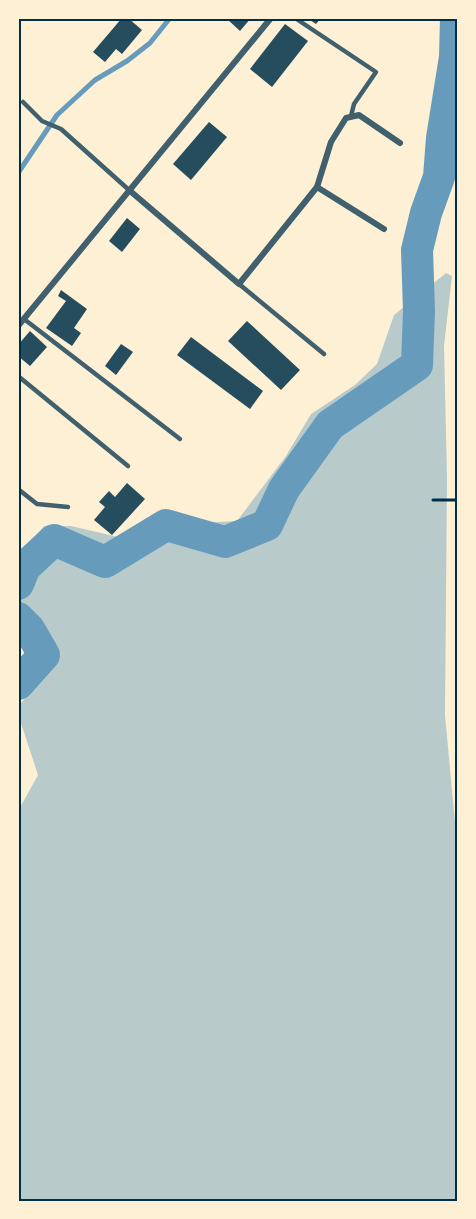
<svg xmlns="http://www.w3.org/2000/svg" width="476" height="1219" viewBox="0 0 476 1219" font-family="Lato,sans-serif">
	<rect width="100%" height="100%" fill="#fdf0d5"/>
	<!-- green -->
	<path fill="#b9caca" d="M 446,273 L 452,276 L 444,346 L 447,478 L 445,715 L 458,854 L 458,1201 L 18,1201 L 18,811 L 38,775 L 18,714 L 18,706 L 45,677 L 26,639 L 18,632 L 18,558 L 44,526 L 71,526 L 118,537 L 145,526 L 237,521 L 286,456 L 311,414 L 355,385 L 377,364 L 394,315 Z"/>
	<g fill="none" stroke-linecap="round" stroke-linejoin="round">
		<!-- stream -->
		<path stroke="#669bbc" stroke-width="5" d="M 18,173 L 57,115 L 95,80 L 127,61 L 150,43 L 170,18"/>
		<!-- river -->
		<g stroke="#669bbc" stroke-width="32">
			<path d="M 18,584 L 25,567 L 54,540 L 105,562 L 166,525 L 225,542 L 267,525 L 284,489 L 330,425 L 417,365 L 419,311 L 417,250 L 426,213 L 439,177 L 442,138 L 455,57 L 456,18"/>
			<path d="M 18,618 L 29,629 L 44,655 L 18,684"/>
		</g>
	</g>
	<!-- building -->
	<g fill="#264d5e">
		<path d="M 122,18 L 128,18 L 142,30 L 122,54 L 116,49 L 105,62 L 93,52 Z"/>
		<path d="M 226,18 L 251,18 L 240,31 Z"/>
		<path d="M 307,18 L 321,18 L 316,24 Z"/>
		<path d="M 285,24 L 308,41 L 272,87 L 250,69 Z"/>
		<path d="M 209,122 L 227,137 L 191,180 L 173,164 Z"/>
		<path d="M 127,218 L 140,229 L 122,252 L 109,241 Z"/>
		<path d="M 61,290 L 87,309 L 74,328 L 81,333 L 72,346 L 46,328 L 66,301 L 58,296 Z"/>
		<path d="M 247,321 L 300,370 L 281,390 L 228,341 Z"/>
		<path d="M 30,331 L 47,347 L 30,366 L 18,356 L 18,345 Z"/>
		<path d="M 191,337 L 263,391 L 250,409 L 177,355 Z"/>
		<path d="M 121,344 L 133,352 L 116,375 L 105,366 Z"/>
		<path d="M 127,483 L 145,499 L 112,535 L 94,520 L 105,507 L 99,502 L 109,491 L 115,497 Z"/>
	</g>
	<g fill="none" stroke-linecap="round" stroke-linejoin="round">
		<!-- path -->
		<path stroke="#003049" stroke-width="3" d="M 433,500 L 458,500"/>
		<!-- service -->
		<g stroke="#3f606c" stroke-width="4.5">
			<path d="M 295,18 L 376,72 L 354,104 L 351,116"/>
			<path d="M 23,102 L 42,121 L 61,129 L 129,190"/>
			<path d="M 239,284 L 324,354"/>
			<path d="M 24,319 L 180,439"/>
			<path d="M 18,376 L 128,466"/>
			<path d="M 18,489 L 37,504 L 68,507"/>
		</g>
		<!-- minor -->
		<g stroke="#3f606c" stroke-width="6">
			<path d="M 317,187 L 384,229"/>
			<path d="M 129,190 L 239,284 L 317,187 L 331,142 L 346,118 L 359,115 L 400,143"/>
			<path d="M 18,326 L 271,18"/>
		</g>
	</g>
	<!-- border -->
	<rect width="476" height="1219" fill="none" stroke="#fdf0d5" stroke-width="39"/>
	<rect x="20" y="20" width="436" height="1180" fill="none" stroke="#003049" stroke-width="2"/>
</svg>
